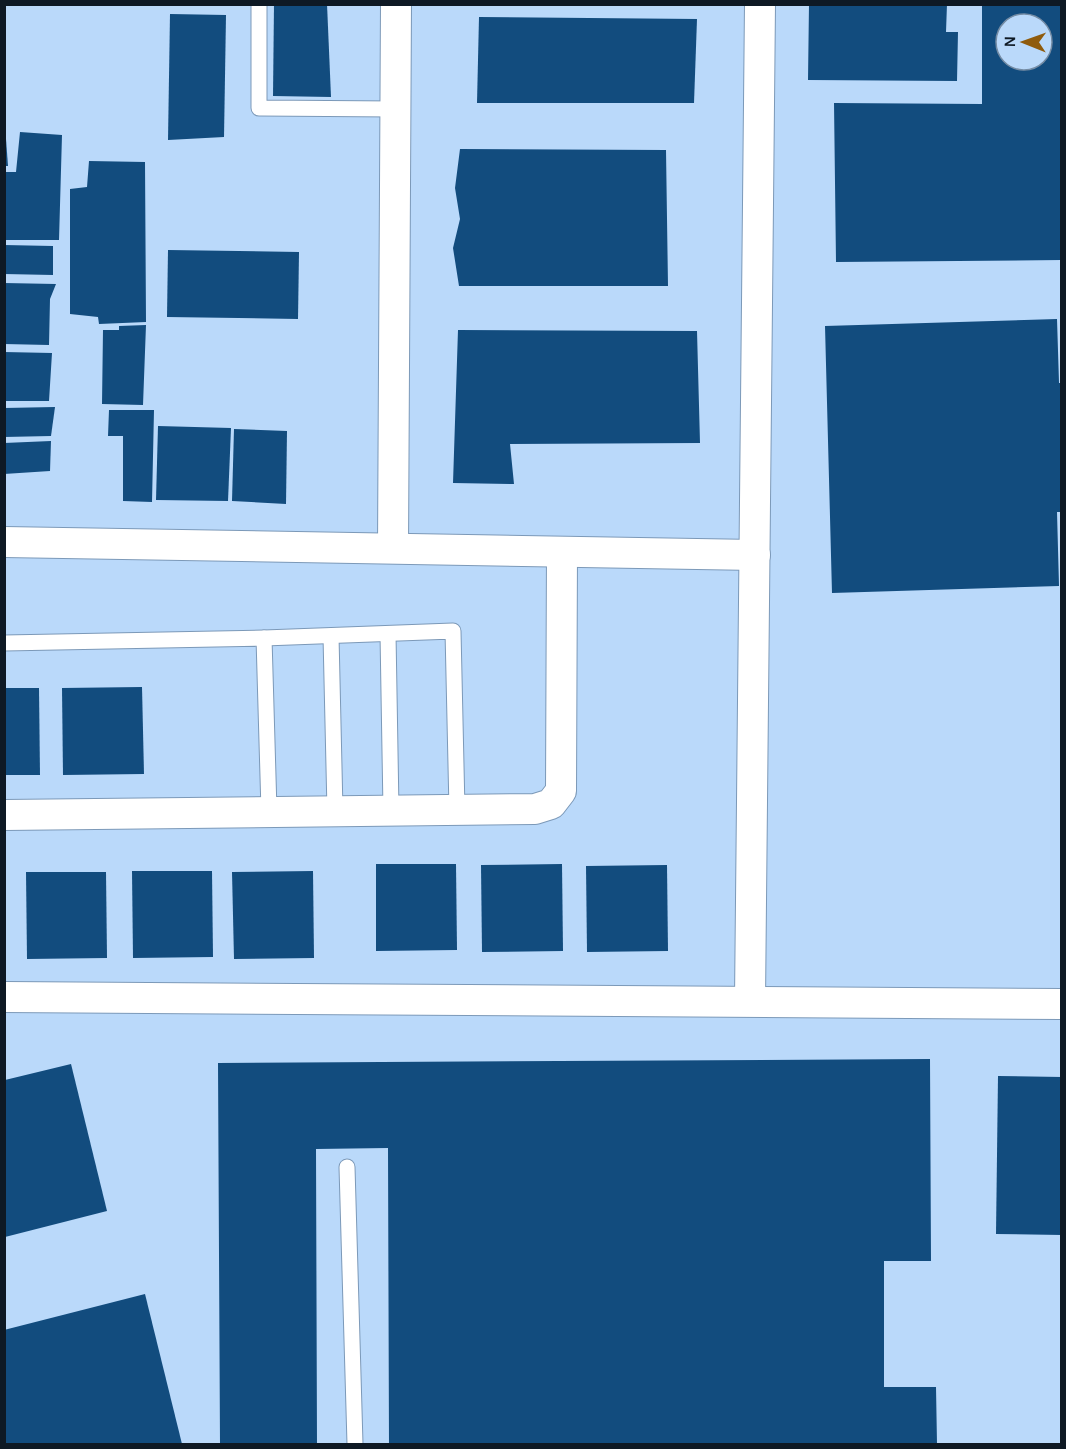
<svg xmlns="http://www.w3.org/2000/svg" width="1066" height="1449" viewBox="0 0 1066 1449" font-family="Karla,sans-serif">
	<rect width="100%" height="100%" fill="#bad9fa"/>
	<!-- building -->
	<g fill="#124c7e" fill-rule="evenodd">
		<path d="M 274,4 L 327,4 L 331,97 L 273,96 Z"/>
		<path d="M 809,4 L 947,4 L 946,32 L 958,32 L 957,81 L 808,80 Z"/>
		<path d="M 982,4 L 1062,4 L 1062,260 L 836,262 L 834,103 L 982,104 ZM 1006,24 L 1042,24 L 1042,60 L 1006,60 Z"/>
		<path d="M 170,14 L 226,15 L 224,137 L 168,140 Z"/>
		<path d="M 479,17 L 697,19 L 694,103 L 477,103 Z"/>
		<path d="M 20,132 L 62,135 L 59,240 L 4,240 L 4,172 L 16,172 Z"/>
		<path d="M 4,139 L 6,139 L 8,166 L 4,166 Z"/>
		<path d="M 460,149 L 666,150 L 668,286 L 459,286 L 453,248 L 460,219 L 455,188 Z"/>
		<path d="M 89,161 L 145,162 L 146,322 L 99,324 L 98,317 L 70,314 L 70,189 L 87,187 Z"/>
		<path d="M 4,245 L 53,246 L 53,275 L 4,274 Z"/>
		<path d="M 168,250 L 299,252 L 298,319 L 167,317 Z"/>
		<path d="M 4,283 L 56,284 L 50,299 L 49,345 L 4,344 Z"/>
		<path d="M 1057,319 L 1059,383 L 1062,383 L 1062,512 L 1057,512 L 1059,586 L 832,593 L 825,326 Z"/>
		<path d="M 146,325 L 143,405 L 102,404 L 103,330 L 119,330 L 119,326 Z"/>
		<path d="M 458,330 L 697,331 L 700,443 L 510,444 L 514,484 L 453,483 Z"/>
		<path d="M 4,352 L 52,353 L 49,401 L 4,401 Z"/>
		<path d="M 55,407 L 51,436 L 4,437 L 4,408 Z"/>
		<path d="M 109,410 L 154,410 L 152,502 L 123,501 L 123,436 L 108,436 Z"/>
		<path d="M 158,426 L 231,428 L 228,501 L 156,500 Z"/>
		<path d="M 234,429 L 287,431 L 286,504 L 232,501 Z"/>
		<path d="M 51,441 L 50,471 L 4,474 L 4,443 Z"/>
		<path d="M 142,687 L 144,774 L 63,775 L 62,688 Z"/>
		<path d="M 4,688 L 39,688 L 40,775 L 4,775 Z"/>
		<path d="M 376,864 L 456,864 L 457,950 L 376,951 Z"/>
		<path d="M 562,864 L 563,951 L 482,952 L 481,865 Z"/>
		<path d="M 667,865 L 668,951 L 587,952 L 586,866 Z"/>
		<path d="M 132,871 L 212,871 L 213,957 L 133,958 Z"/>
		<path d="M 313,871 L 314,958 L 234,959 L 232,872 Z"/>
		<path d="M 26,872 L 106,872 L 107,958 L 27,959 Z"/>
		<path d="M 930,1059 L 931,1261 L 884,1261 L 884,1387 L 936,1387 L 937,1444 L 389,1444 L 388,1148 L 316,1149 L 317,1444 L 220,1444 L 218,1063 Z"/>
		<path d="M 71,1064 L 107,1211 L 5,1237 L 5,1080 Z"/>
		<path d="M 998,1076 L 1062,1077 L 1062,1235 L 996,1234 Z"/>
		<path d="M 145,1294 L 182,1444 L 4,1444 L 4,1330 Z"/>
	</g>
	<g fill="none" stroke-linecap="round" stroke-linejoin="round">
		<!-- lane casing -->
		<g stroke="#7c99b8" stroke-width="17">
			<g id="lane">
				<path d="M 259,4 L 259,108 L 395,109"/>
				<path d="M 388,634 L 391,810"/>
				<path d="M 331,636 L 335,811"/>
				<path d="M 264,638 L 453,631 L 457,810"/>
				<path d="M 4,643 L 264,638 L 269,811"/>
				<path d="M 347,1167 L 355,1444"/>
			</g>
		</g>
		<!-- street casing -->
		<g stroke="#7c99b8" stroke-width="32">
			<g id="street">
				<path d="M 4,542 L 755,555"/>
				<path d="M 393,548 L 396,4"/>
				<path d="M 4,815 L 535,809 L 551,804 L 561,791 L 562,552"/>
				<path d="M 4,997 L 1062,1004"/>
				<path d="M 750,1001 L 760,4"/>
			</g>
		</g>
		<!-- lane -->
		<use href="#lane" stroke="#fff" stroke-width="15"/>
		<!-- street -->
		<use href="#street" stroke="#fff" stroke-width="30"/>
	</g>
	<!-- border -->
	<rect width="1066" height="1449" fill="none" stroke="#0e1924" stroke-width="12"/>
	<!-- north arrow -->
	<g transform="translate(1024 42) rotate(271)"><circle r="28" fill="#bad9fa" stroke="#758ca4" stroke-width="1.5"/>
	<path d="M0-4.5L10 22L0 15L-10 22Z" fill="#8f5b0c"/>
	<text y="-9" font-size="16" font-weight="bold" text-anchor="middle" fill="#0e1924">N</text>
	</g>
</svg>
